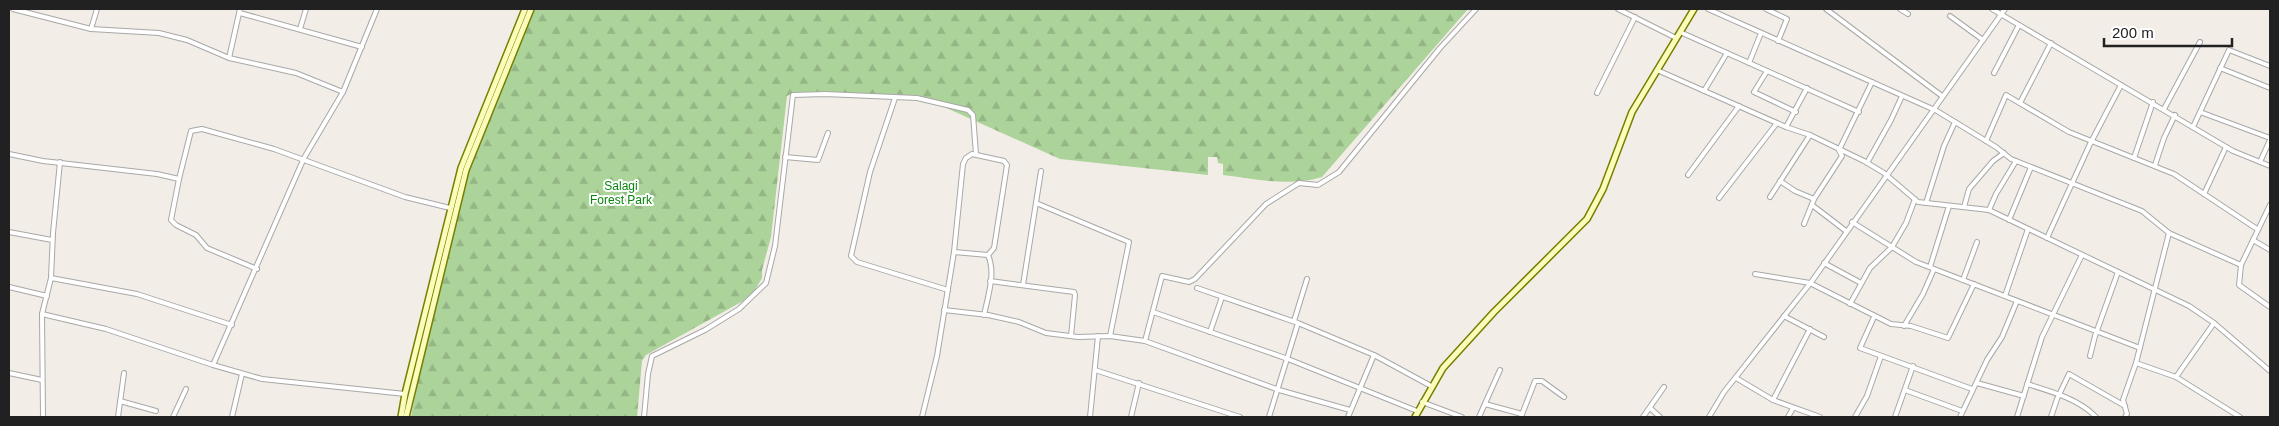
<svg xmlns="http://www.w3.org/2000/svg" width="2279" height="426" viewBox="0 0 2279 426" font-family="Helvetica,sans-serif">
	<defs>
		<pattern id="forest-firs" width="22" height="20" patternUnits="userSpaceOnUse" patternTransform="scale(1.25)"><rect width="22" height="20" fill="#acd39a"/><path d="M5 1l3.5 6h-7zM16 11l3.5 6h-7z" fill="#94b584"/></pattern>
	</defs>
	<rect width="100%" height="100%" fill="#f2eee7"/>
	<!-- forest -->
	<path fill="url(#forest-firs)" d="M 528,9 L 1468,9 L 1322,177 C 1291,187 1255,179 1223,175 L 1223,164 L 1218,163 L 1217,157 L 1208,157 L 1208,175 L 1060,159 L 922,97 L 912,95 L 791,94 L 787,96 L 771,237 L 762,270 L 762,278 L 755,290 L 743,301 L 646,355 L 642,361 L 637,417 L 411,417 L 431,315 L 469,164 Z"/>
	<g fill="none" stroke-linecap="round" stroke-linejoin="round">
		<!-- street casing -->
		<g stroke="#a8a8a8" stroke-width="6">
			<g id="street">
				<path d="M 13,9 L 91,29 L 159,33 L 187,40 L 229,58 L 296,73 L 343,92"/>
				<path d="M 1618,9 L 1676,38"/>
				<path d="M 1708,9 L 1937,111 L 1996,147 L 2011,159 L 2142,211 L 2169,233 L 2241,265 L 2270,205"/>
				<path d="M 1766,9 L 1787,19 L 1778,41"/>
				<path d="M 1826,9 L 1942,96"/>
				<path d="M 1900,9 L 1908,14"/>
				<path d="M 1992,9 L 2233,151 L 2270,166"/>
				<path d="M 240,13 L 362,47"/>
				<path d="M 1950,16 L 1983,40"/>
				<path d="M 91,29 L 97,9"/>
				<path d="M 300,29 L 306,9"/>
				<path d="M 1680,32 L 1859,112"/>
				<path d="M 229,58 L 240,9"/>
				<path d="M 1749,63 L 1761,33"/>
				<path d="M 2220,68 L 2270,88"/>
				<path d="M 1657,70 L 1786,127 L 1810,135 L 1864,161 L 1884,173 L 1918,202 L 1989,210 L 2189,306 L 2214,323 L 2270,371"/>
				<path d="M 1767,71 L 1754,92 L 1796,112"/>
				<path d="M 1994,73 L 2019,25"/>
				<path d="M 1704,91 L 1727,53"/>
				<path d="M 1597,93 L 1635,17"/>
				<path d="M 895,98 L 870,172 L 851,256 L 857,262 L 948,290"/>
				<path d="M 2020,103 L 2051,43"/>
				<path d="M 2164,109 L 2200,42"/>
				<path d="M 2200,112 L 2270,138"/>
				<path d="M 1786,127 L 1807,88"/>
				<path d="M 2193,127 L 2229,50 L 2270,66"/>
				<path d="M 1986,141 L 2006,95 L 2069,132 L 2174,174 L 2257,229"/>
				<path d="M 9,154 L 43,161 L 157,174 L 179,179"/>
				<path d="M 785,157 L 818,160 L 828,133"/>
				<path d="M 2134,158 L 2153,102"/>
				<path d="M 2260,162 L 2270,140"/>
				<path d="M 1867,163 L 1891,120 L 1902,96"/>
				<path d="M 2155,165 L 2164,138 L 2175,115"/>
				<path d="M 1688,175 L 1739,106"/>
				<path d="M 1780,181 L 1795,191 L 1814,199"/>
				<path d="M 2204,194 L 2226,147"/>
				<path d="M 1770,197 L 1810,135"/>
				<path d="M 1719,198 L 1777,123"/>
				<path d="M 1036,203 L 1129,242 L 1110,336"/>
				<path d="M 1926,203 L 1944,146 L 1955,122"/>
				<path d="M 1812,205 L 1846,231"/>
				<path d="M 1964,207 L 1969,189 L 1993,161 L 2004,153"/>
				<path d="M 1989,210 L 1996,194 L 2016,161"/>
				<path d="M 2009,220 L 2031,167"/>
				<path d="M 1852,222 L 1916,262 L 2140,348"/>
				<path d="M 1804,224 L 1814,199 L 1842,156 L 1839,150 L 1872,82"/>
				<path d="M 9,232 L 52,240"/>
				<path d="M 2047,238 L 2090,144 L 2121,85"/>
				<path d="M 2253,240 L 2270,250"/>
				<path d="M 954,252 L 988,255 C 996,273 988,296 984,315"/>
				<path d="M 1824,263 L 1861,283"/>
				<path d="M 2241,265 L 2239,285 L 2270,307"/>
				<path d="M 1930,267 L 1949,206"/>
				<path d="M 257,269 L 207,248 L 196,235 L 176,225 L 171,220 L 179,179 L 191,131 L 202,129 L 274,149 L 405,197 L 450,208"/>
				<path d="M 1755,274 L 1810,283 L 1891,324 L 1911,326 L 1948,338 L 1974,284"/>
				<path d="M 51,278 L 137,294 L 232,325"/>
				<path d="M 1963,280 L 1977,242"/>
				<path d="M 990,281 L 1074,292 L 1075,295 L 1071,336"/>
				<path d="M 1023,285 L 1041,171"/>
				<path d="M 9,287 L 47,296"/>
				<path d="M 1197,288 L 1298,323 L 1374,355 L 1431,386"/>
				<path d="M 2005,296 L 2028,229"/>
				<path d="M 1850,304 L 1870,268 L 1892,247 L 1906,223 L 1915,199"/>
				<path d="M 944,310 L 988,315 L 1019,322 L 1046,333 L 1078,337 L 1110,336 L 1145,341 L 1279,390 L 1350,410"/>
				<path d="M 1153,312 L 1288,359 L 1417,411"/>
				<path d="M 42,314 L 106,329 L 213,365 L 262,379 L 405,394"/>
				<path d="M 1784,316 L 1824,337"/>
				<path d="M 1874,317 L 1860,348 L 1972,389"/>
				<path d="M 1294,321 L 1307,279"/>
				<path d="M 1904,326 L 1923,294 L 1934,269"/>
				<path d="M 1210,332 L 1222,297"/>
				<path d="M 1145,341 L 1162,276 L 1189,282 L 1195,279 L 1266,204 L 1299,183 L 1318,185 L 1339,172 L 1440,48 L 1476,9"/>
				<path d="M 2090,356 L 2095,336 L 2118,272"/>
				<path d="M 2136,363 L 2176,377 L 2240,417"/>
				<path d="M 213,365 L 304,158 L 343,92 L 377,9"/>
				<path d="M 1095,370 L 1240,417"/>
				<path d="M 9,373 L 42,380"/>
				<path d="M 2176,377 L 2214,323"/>
				<path d="M 1736,378 L 1773,400 L 1820,417"/>
				<path d="M 1977,383 L 2024,396"/>
				<path d="M 2027,384 C 2050,391 2079,399 2096,417"/>
				<path d="M 1905,390 L 1962,411"/>
				<path d="M 1773,400 L 1810,329"/>
				<path d="M 120,401 L 156,411"/>
				<path d="M 1422,402 L 1462,417"/>
				<path d="M 1485,404 L 1522,414"/>
				<path d="M 1650,408 L 1660,417"/>
				<path d="M 43,417 L 42,314 L 51,278 L 53,233 L 60,162"/>
				<path d="M 118,417 L 124,373"/>
				<path d="M 173,417 L 186,389"/>
				<path d="M 232,417 L 242,374"/>
				<path d="M 644,417 L 648,374 L 652,356 L 705,330 L 739,309 L 766,283 L 775,246 L 793,95 L 825,94 L 917,98 L 968,110 L 973,115 L 976,154"/>
				<path d="M 922,417 L 937,356 L 954,252 L 963,164 L 966,158 L 972,154 L 1004,161 L 1007,165 L 994,248 L 988,255"/>
				<path d="M 1090,417 L 1098,336"/>
				<path d="M 1131,417 L 1139,383"/>
				<path d="M 1269,417 L 1298,323"/>
				<path d="M 1348,417 L 1374,355"/>
				<path d="M 1479,417 L 1500,370"/>
				<path d="M 1521,417 L 1535,381 L 1542,381 L 1564,397"/>
				<path d="M 1643,417 L 1664,387"/>
				<path d="M 1709,417 L 1724,392 L 1812,281 L 2005,9"/>
				<path d="M 1788,417 L 1793,408"/>
				<path d="M 1855,417 L 1867,396 L 1881,356"/>
				<path d="M 1895,417 L 1913,366"/>
				<path d="M 1960,417 L 1987,360 L 2002,337 L 2017,301"/>
				<path d="M 2017,417 L 2042,337 L 2082,255"/>
				<path d="M 2051,417 L 2057,399 L 2069,374 L 2125,406"/>
				<path d="M 2125,417 L 2127,414 L 2123,400 L 2136,363 L 2169,233"/>
			</g>
		</g>
		<!-- secondary casing -->
		<g stroke="#758000" stroke-width="8">
			<g id="secondary">
				<path d="M 401,417 L 405,394 L 461,168 L 525,9"/>
				<path d="M 406,417 L 466,170 L 531,9"/>
				<path d="M 1415,417 L 1443,368 L 1494,312 L 1587,219 L 1603,189 L 1632,112 L 1694,9"/>
			</g>
		</g>
		<!-- street -->
		<use href="#street" stroke="#fff" stroke-width="4"/>
		<!-- secondary -->
		<use href="#secondary" stroke="#fbfcba" stroke-width="5"/>
	</g>
	<g text-anchor="middle" stroke-width="4" stroke-linejoin="round" paint-order="stroke">
		<!-- park labels -->
		<g font-size="12" fill="#07870e" stroke="#fff">
			<text x="621" y="190">Salagi<tspan x="621" dy="14">Forest Park</tspan></text>
		</g>
	</g>
	<!-- border -->
	<rect width="2279" height="426" fill="none" stroke="#212121" stroke-width="20"/>
	<!-- scale -->
	<path d="M2104 38v8h128v-8" fill="none" stroke="#212121" stroke-width="2.5"/>
	<text x="2112" y="38" font-size="15" fill="#212121" stroke="#ffffff" stroke-width="4" paint-order="stroke">200 m</text>
</svg>
